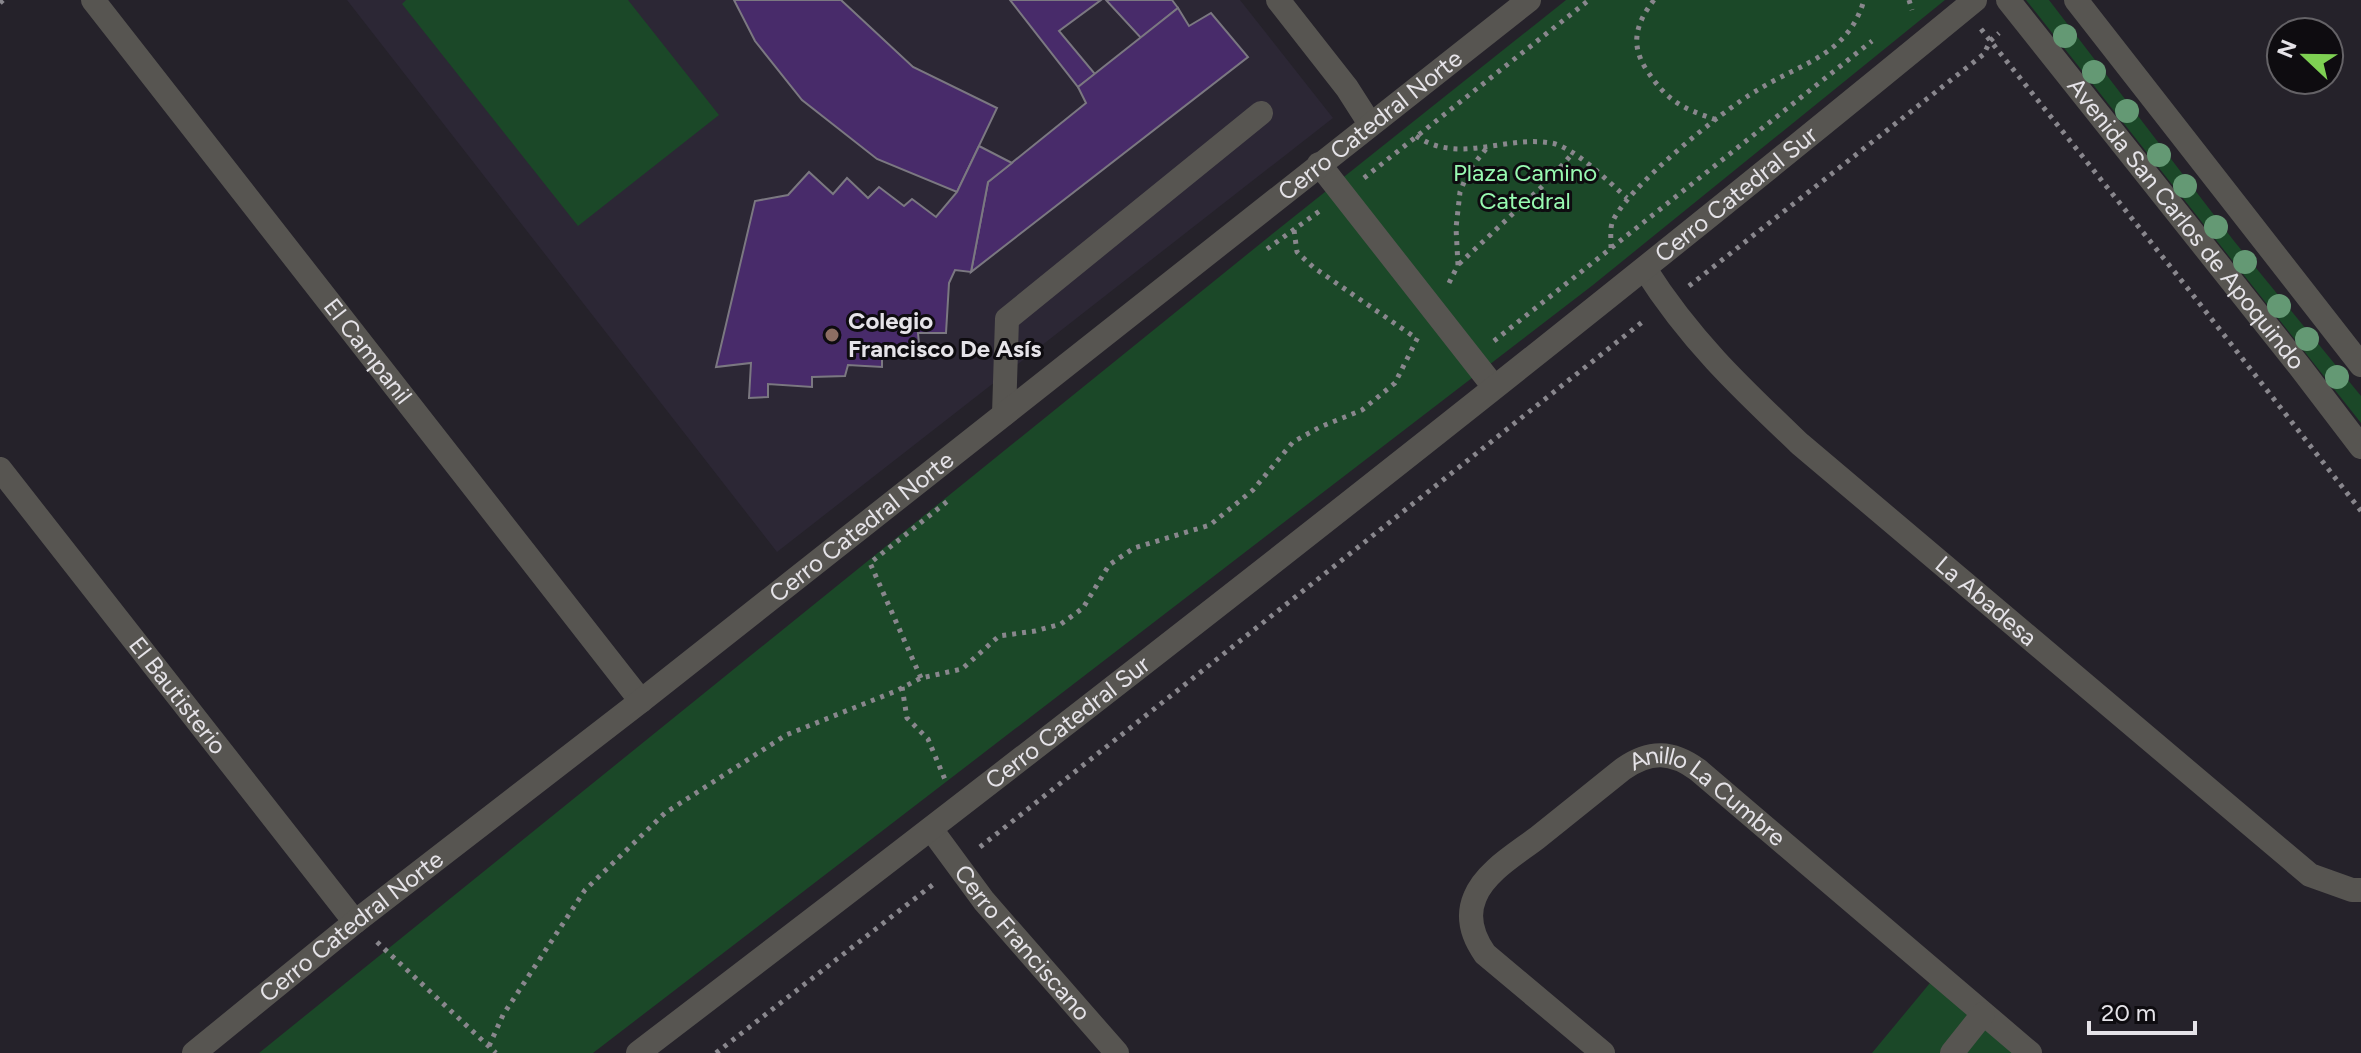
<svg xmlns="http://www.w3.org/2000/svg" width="2361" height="1053" viewBox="0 0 2361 1053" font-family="Figtree,sans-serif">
	<rect width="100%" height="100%" fill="#25222a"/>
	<!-- built -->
	<path fill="#2c2735" d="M 347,0 L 1240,0 L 1333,118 L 777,552 Z"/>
	<!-- green -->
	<g fill="#1b4828">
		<path d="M 406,0 L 628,0 L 719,115 L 578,226 L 402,4 Z"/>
		<path d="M 1566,0 L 1945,0 L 1593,285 L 593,1053 L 259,1053 L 1276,231 Z"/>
		<path d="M 2026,0 L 2049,0 L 2234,241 L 2361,396 L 2361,423 Z"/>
		<path d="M 1930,983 L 2014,1053 L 1872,1053 Z"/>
	</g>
	<!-- building -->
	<g fill="#482b6a" stroke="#7b7881" stroke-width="2">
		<path d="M 734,0 L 841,0 L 913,67 L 997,108 L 957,192 L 877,159 L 802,100 L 755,41 Z"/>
		<path d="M 1010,0 L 1101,0 L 1059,31 L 1095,74 L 1078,87 Z"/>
		<path d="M 1106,0 L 1172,0 L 1178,8 L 1141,38 Z"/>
		<path d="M 1178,8 L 1189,26 L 1211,13 L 1248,57 L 971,272 L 988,182 L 1086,103 L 1078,87 Z"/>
		<path d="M 979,146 L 1012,163 L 988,182 L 971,272 L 955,270 L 949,283 L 946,333 L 918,333 L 920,354 L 882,353 L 882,367 L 848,365 L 845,376 L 812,377 L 812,387 L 768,384 L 768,397 L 749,398 L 751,363 L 716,367 L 755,201 L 788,195 L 809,172 L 833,194 L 847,178 L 868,198 L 879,187 L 904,206 L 912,199 L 936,217 L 957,192 Z"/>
	</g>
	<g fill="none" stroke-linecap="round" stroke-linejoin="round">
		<!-- path -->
		<g stroke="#89878d" stroke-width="5" stroke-dasharray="4 6" stroke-linecap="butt">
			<path d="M 1654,0 C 1636,23 1630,44 1646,69 C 1667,101 1681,108 1717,120"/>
			<path d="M 1909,0 L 1912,10"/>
			<path d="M 0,3 L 3,0"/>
			<path d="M 1981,29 L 2189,290 L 2361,511"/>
			<path d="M 1416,136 C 1459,165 1504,135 1551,143 C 1573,146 1610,183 1627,198"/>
			<path d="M 1364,178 L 1589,0"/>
			<path d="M 1294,230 L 1297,252 L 1313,267 L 1413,336"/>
			<path d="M 1611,248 C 1611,240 1610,230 1612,223 C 1624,190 1723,110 1756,91 C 1800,63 1848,56 1864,0"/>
			<path d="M 1267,249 L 1321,210"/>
			<path d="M 1459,264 L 1548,181 L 1572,154"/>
			<path d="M 1449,283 L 1458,265 L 1456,228 L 1460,192 L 1469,170 L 1486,149"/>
			<path d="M 1689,286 L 1984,54 L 1990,41 L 1999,33"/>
			<path d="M 1494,341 L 1872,41"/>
			<path d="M 921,678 L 870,563 L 949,500"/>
			<path d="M 902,687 L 907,718 L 928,739 L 946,782"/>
			<path d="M 980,847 L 1646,319"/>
			<path d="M 377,942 L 496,1053"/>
			<path d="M 489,1046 L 503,1015 L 585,890 L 665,813 L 786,735 L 896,691 L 921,678 L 962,669 L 999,636 L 1035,631 L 1061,624 L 1083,608 L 1109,565 L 1134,548 L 1210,525 L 1253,490 L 1293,442 L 1320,427 L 1362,410 L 1395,383 L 1418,337"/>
			<path d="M 716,1053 L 935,883"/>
		</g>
		<!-- minor -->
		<g stroke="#575551" stroke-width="24">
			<path id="s1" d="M 93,0 L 641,701"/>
			<path d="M 1278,0 L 1347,88 L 1370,124"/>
			<path id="s2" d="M 2008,0 L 2300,367 L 2361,447"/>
			<path d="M 2076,0 L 2361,365"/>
			<path d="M 1319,164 L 1494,387"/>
			<path id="s3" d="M 1645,269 C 1690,340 1740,387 1800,444 L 2310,875 L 2352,890 L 2361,890"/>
			<path d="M 1004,414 L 1007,319 L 1261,113"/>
			<path id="s4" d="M 0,469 L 355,922"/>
			<path id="s5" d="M 931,829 L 984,901 L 1117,1053"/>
			<path id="s6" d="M 194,1053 L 355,922 L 641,701 L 1529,0"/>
			<path id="s7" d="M 638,1053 C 1089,709 1537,360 1975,0"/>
			<path id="s8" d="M 1603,1053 L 1485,954 C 1473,937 1466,918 1475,897 C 1485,872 1516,854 1537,838 C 1566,815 1594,792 1623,769 C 1650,750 1672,751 1698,770 L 2030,1053"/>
			<path d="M 1952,1053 L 1983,1014"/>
		</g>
	</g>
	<!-- trees -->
	<g fill="#649974">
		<circle cx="2065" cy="36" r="12"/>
		<circle cx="2094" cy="72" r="12"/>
		<circle cx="2127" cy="111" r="12"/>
		<circle cx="2159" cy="155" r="12"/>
		<circle cx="2185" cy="186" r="12"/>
		<circle cx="2216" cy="227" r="12"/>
		<circle cx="2245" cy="262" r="12"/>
		<circle cx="2279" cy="306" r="12"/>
		<circle cx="2307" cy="339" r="12"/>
		<circle cx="2337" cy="377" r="12"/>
	</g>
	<!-- markers -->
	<circle fill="#8d6e63" stroke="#0e0c10" stroke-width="3" cx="832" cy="335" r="8"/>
	<g text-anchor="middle" stroke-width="6" stroke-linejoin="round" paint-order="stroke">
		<!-- street labels -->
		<g font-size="24" fill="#e5e3e8" stroke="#0e0c10">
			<text dy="8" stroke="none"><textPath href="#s6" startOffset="1498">Cerro Catedral Norte</textPath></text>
			<text dy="8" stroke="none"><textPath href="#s7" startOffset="1394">Cerro Catedral Sur</textPath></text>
			<text dy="8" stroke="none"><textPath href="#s2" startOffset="286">Avenida San Carlos de Apoquindo</textPath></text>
			<text dy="8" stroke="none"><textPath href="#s1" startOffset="446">El Campanil</textPath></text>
			<text dy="8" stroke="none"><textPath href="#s6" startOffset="850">Cerro Catedral Norte</textPath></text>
			<text dy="8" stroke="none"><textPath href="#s3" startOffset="478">La Abadesa</textPath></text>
			<text dy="8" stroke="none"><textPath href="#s4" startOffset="288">El Bautisterio</textPath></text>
			<text dy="8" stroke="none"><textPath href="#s7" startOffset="542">Cerro Catedral Sur</textPath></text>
			<text dy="8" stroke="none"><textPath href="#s8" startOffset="512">Anillo La Cumbre</textPath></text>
			<text dy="8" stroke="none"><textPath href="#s6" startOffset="202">Cerro Catedral Norte</textPath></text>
			<text dy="8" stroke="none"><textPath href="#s5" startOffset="146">Cerro Franciscano</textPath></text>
		</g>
		<!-- park labels -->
		<g font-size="24" fill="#98fab1" stroke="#0e0c10">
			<text x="1525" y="181">Plaza Camino<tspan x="1525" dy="28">Catedral</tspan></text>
		</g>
		<!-- poi labels -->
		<g font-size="24" font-weight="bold" fill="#e5e3e8" stroke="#0e0c10" text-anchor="start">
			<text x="848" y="329">Colegio<tspan x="848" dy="28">Francisco De Asís</tspan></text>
		</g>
	</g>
	<!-- north arrow -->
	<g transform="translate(2305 56) rotate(292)"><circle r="38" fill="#0e0c10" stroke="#646266" stroke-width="2"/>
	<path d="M0-6L14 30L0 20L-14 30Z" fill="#7ed153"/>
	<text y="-12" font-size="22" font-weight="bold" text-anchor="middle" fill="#e5e3e8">N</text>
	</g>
	<!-- scale -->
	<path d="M2089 1021v12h106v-12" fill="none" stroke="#e5e3e8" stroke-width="4"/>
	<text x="2101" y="1021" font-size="24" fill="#e5e3e8" stroke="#0e0c10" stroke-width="6" paint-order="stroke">20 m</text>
</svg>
